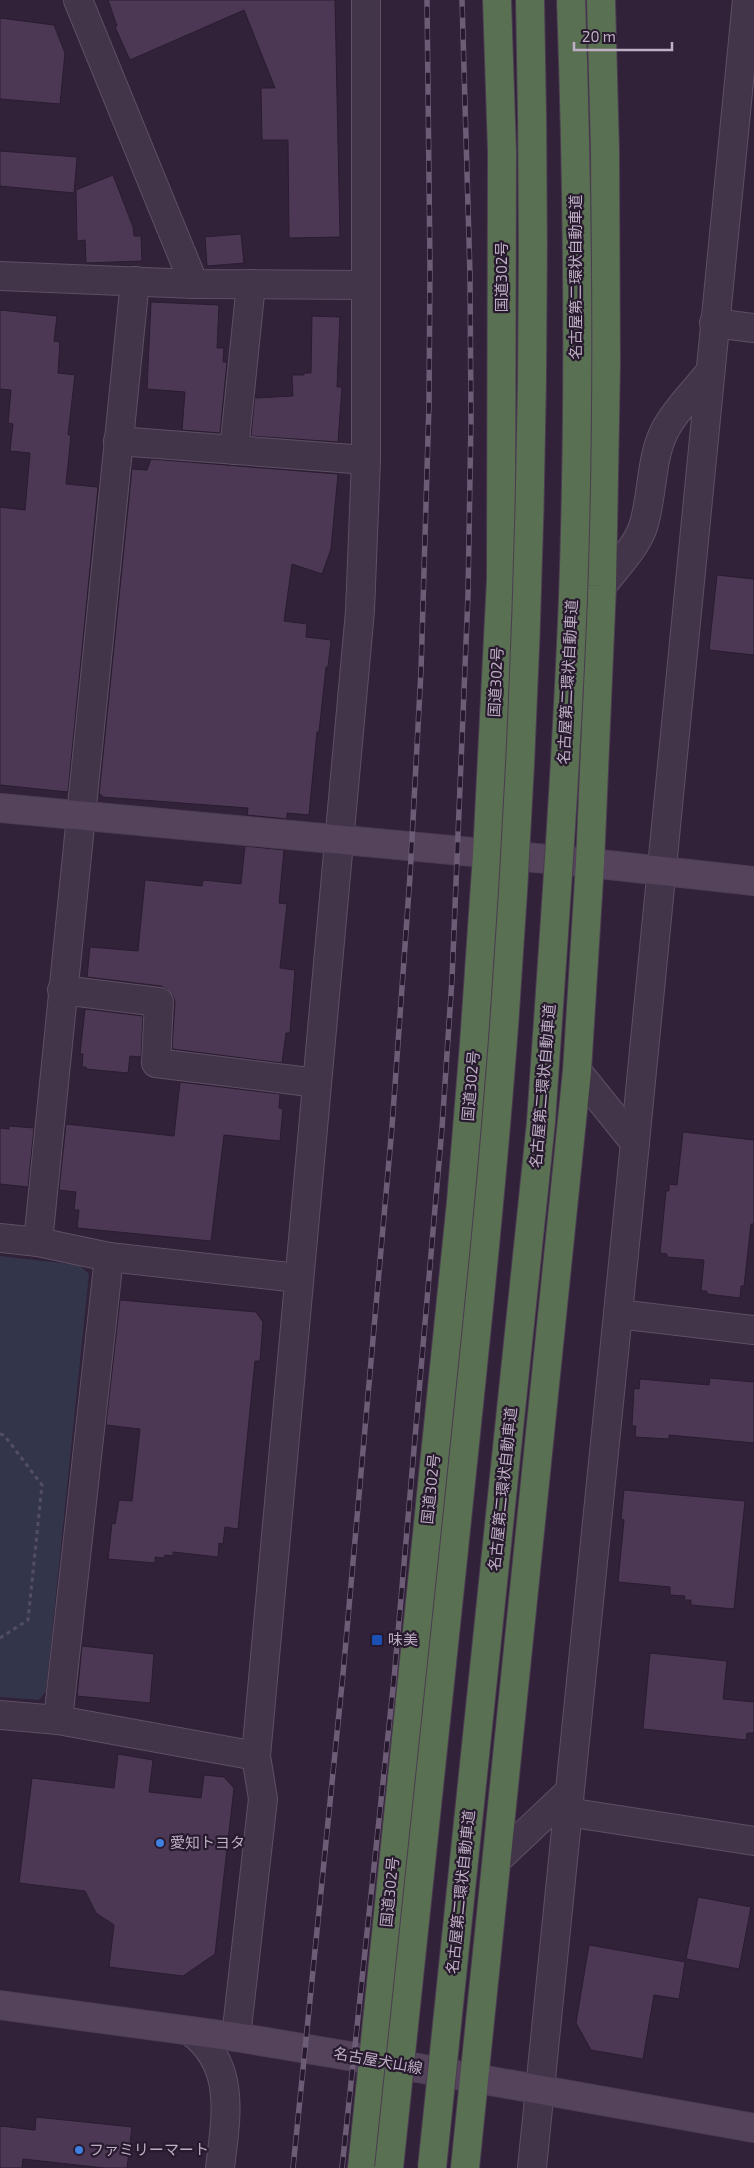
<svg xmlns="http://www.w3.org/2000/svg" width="754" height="2168" viewBox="0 0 754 2168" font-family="'Exo 2','Noto Sans JP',sans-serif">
	<rect width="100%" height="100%" fill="#312139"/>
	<!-- green -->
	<path fill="#33354b" d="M 0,1256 L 79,1265 L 89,1274 L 46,1691 L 39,1700 L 0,1697 Z"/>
	<!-- building -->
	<g fill="#4c3855" stroke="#2a1c30">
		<path d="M 108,0 L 335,0 L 340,237 L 289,238 L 288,140 L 262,140 L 261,88 L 275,88 L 244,10 L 130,60 L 115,27 L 117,26 Z"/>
		<path d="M 0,18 L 54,25 L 65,53 L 60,104 L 0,99 Z"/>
		<path d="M 0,151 L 77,157 L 74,193 L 0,186 Z"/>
		<path d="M 113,175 L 133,227 L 134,236 L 141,236 L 142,261 L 86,263 L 85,240 L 77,241 L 76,190 Z"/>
		<path d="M 241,234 L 244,263 L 207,266 L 205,237 Z"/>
		<path d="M 151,302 L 219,305 L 217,348 L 224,348 L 223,362 L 227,362 L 220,433 L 182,430 L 185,392 L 147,389 Z"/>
		<path d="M 0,310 L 57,316 L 54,341 L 60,342 L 58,373 L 75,375 L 68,435 L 71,435 L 66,484 L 98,487 L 68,792 L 0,785 L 0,507 L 25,510 L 30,453 L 10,451 L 13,424 L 8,423 L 11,390 L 0,389 Z"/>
		<path d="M 312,316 L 340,317 L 337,387 L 342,387 L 338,442 L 251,436 L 255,394 L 256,398 L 293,396 L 292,375 L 304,375 L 304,373 L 311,373 Z"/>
		<path d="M 151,459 L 338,474 L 331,549 L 322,574 L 292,564 L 284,621 L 307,624 L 306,637 L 331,640 L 328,667 L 326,667 L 319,732 L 317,732 L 309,815 L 287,813 L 287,819 L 247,815 L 248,808 L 102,797 L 102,795 L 99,795 L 132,469 L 147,470 Z"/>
		<path d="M 717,575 L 754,579 L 754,655 L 709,650 Z"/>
		<path d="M 245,846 L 284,850 L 279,903 L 287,904 L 280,968 L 295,970 L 290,1033 L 286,1033 L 282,1063 L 172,1049 L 175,1002 L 173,996 L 168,990 L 161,986 L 87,977 L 90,947 L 138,951 L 145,880 L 202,886 L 203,880 L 241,884 Z"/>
		<path d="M 85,1009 L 143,1016 L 141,1057 L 130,1056 L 128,1073 L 86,1069 L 86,1067 L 82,1067 L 83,1054 L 80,1054 Z"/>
		<path d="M 180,1082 L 280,1094 L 279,1108 L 283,1109 L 280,1141 L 224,1135 L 211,1241 L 77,1228 L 79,1210 L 74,1210 L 76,1192 L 59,1190 L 66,1124 L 174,1136 Z"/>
		<path d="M 9,1126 L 34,1128 L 28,1187 L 0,1184 L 0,1128 L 9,1129 Z"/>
		<path d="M 683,1132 L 754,1140 L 754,1224 L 751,1224 L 744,1286 L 741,1286 L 740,1298 L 707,1294 L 707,1291 L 701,1291 L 704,1260 L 667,1257 L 667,1254 L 660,1253 L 666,1191 L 669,1191 L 669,1184 L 677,1185 Z"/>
		<path d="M 120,1300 L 256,1312 L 263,1322 L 260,1361 L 255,1361 L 238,1529 L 225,1527 L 223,1544 L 219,1543 L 218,1557 L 173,1552 L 173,1556 L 165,1555 L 164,1558 L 155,1557 L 155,1563 L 108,1559 L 112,1523 L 115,1524 L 119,1500 L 132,1501 L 140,1429 L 106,1425 Z"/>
		<path d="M 710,1378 L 754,1382 L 754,1443 L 669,1435 L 669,1439 L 635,1437 L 636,1426 L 632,1426 L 634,1388 L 639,1389 L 640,1379 L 709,1385 Z"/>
		<path d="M 624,1490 L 745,1501 L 734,1609 L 691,1605 L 691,1600 L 684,1600 L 685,1596 L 670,1595 L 670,1587 L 618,1582 L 624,1520 L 621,1519 Z"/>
		<path d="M 82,1646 L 154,1654 L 150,1703 L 77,1696 Z"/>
		<path d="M 650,1653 L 727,1661 L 723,1699 L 754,1702 L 754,1733 L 747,1733 L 746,1740 L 643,1729 Z"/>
		<path d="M 118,1754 L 153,1760 L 149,1792 L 201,1798 L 204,1775 L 224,1777 L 234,1788 L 215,1954 L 183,1976 L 109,1967 L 114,1925 L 96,1913 L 85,1891 L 19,1883 L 32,1778 L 114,1788 Z"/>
		<path d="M 698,1897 L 751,1907 L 739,1969 L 686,1959 Z"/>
		<path d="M 589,1945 L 685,1962 L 679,1999 L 654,1995 L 643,2059 L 591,2050 L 576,2023 Z"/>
		<path d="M 36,2117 L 132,2127 L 127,2168 L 104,2168 L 23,2159 L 22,2168 L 0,2168 L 0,2126 L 35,2130 Z"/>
	</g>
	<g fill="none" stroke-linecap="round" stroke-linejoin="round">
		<!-- street casing -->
		<g stroke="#5e4f64" stroke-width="30">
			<g id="street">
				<path d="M 78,0 L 194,284"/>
				<path d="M 0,276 L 194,284 L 365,285"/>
				<path d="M 714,323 L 754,328"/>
				<path d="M 118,441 L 366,460"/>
				<path d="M 234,450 L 251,284"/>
				<path d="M 602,586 C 616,567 635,549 643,527 C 653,496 650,459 665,430 C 676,409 695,391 709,373"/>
				<path d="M 62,990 L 159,1002 L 156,1063 L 317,1083"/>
				<path d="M 577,1071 L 635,1143"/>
				<path d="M 0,1238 L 38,1242 L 109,1257 L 298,1278"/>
				<path d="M 38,1242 L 135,281"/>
				<path d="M 618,1314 L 754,1330"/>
				<path d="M 0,1715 L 58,1720 L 256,1756"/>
				<path d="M 58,1720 L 109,1257"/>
				<path d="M 567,1812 L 754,1841"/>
				<path d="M 497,1860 L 569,1792"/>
				<path d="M 190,2031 C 237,2065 226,2117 220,2168"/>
				<path d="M 236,2037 L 263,1799 L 256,1756 L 360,611 L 366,460 L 366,0"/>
				<path d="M 532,2168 C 608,1446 674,722 747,0"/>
			</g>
		</g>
		<!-- secondary casing -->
		<g stroke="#4c3e53" stroke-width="30">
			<g id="secondary">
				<path d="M 0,808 L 590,863 L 754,881"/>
				<path d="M 0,2005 L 236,2037 L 373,2060 L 754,2128"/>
			</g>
		</g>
		<!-- highway casing -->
		<g stroke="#4b3c51" stroke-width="30">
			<g id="highway">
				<path d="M 362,2168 L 461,1202 L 474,1044 L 487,855 L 501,579 L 502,151 L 497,0"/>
				<path d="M 465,2168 L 577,1071 L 590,863 L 602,586 L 606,364 L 605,150 L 601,0"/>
			</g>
		</g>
		<!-- path -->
		<path stroke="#544e65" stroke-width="3" stroke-dasharray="4 4" stroke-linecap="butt" d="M 0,1434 L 4,1435 L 42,1485 L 28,1620 L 0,1638"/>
		<!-- street -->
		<use href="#street" stroke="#433549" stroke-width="28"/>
		<!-- secondary -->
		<use href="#secondary" stroke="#55435c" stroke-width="28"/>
		<!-- highway -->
		<use href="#highway" stroke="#5a7052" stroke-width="28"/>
		<!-- rail casing -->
		<g stroke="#6d5c76" stroke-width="5.5">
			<g id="rail">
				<path d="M 293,2168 L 343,1674 L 392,1127 L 410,876 L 421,671 L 429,404 L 430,267 L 427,0"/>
				<path d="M 342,2168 L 394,1679 L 442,1128 L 452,979 L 468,595 L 471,419 L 470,275 L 462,0"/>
			</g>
		</g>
		<!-- rail -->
		<use href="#rail" stroke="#281a2e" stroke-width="4" stroke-dasharray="11" stroke-linecap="butt"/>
		<!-- highway-bridge casing -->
		<g stroke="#4b3c51" stroke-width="30" stroke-linecap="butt">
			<g id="highway-bridge">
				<path d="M 389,2168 C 411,1962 432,1755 454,1549 C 472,1375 491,1201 504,1026 C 529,685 538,342 530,0"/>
				<path d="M 432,2168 L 541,1122 C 553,947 566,773 573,598 C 580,399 578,199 571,0"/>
			</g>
		</g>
		<!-- highway-bridge -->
		<use href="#highway-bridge" stroke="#5a7052" stroke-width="28"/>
	</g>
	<!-- markers -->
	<rect fill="#1a4fb4" stroke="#281a2e" stroke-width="2" x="371" y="1634" width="12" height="12" rx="2.5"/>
	<g fill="#3f7fe0" stroke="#281a2e" stroke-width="2">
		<circle cx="160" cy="1843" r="5"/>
		<circle cx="79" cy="2150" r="5"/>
	</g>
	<g text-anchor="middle" stroke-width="4.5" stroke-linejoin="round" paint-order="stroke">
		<!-- street labels -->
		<g font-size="15" fill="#bfafc6" stroke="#281a2e">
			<text transform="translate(502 277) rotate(-90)" y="5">国道302号</text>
			<text transform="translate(576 277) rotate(-90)" y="5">名古屋第二環状自動車道</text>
			<text transform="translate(496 682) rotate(-87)" y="5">国道302号</text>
			<text transform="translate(568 682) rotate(-87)" y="5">名古屋第二環状自動車道</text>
			<text transform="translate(471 1086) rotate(-85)" y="5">国道302号</text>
			<text transform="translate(543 1086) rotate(-85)" y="5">名古屋第二環状自動車道</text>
			<text transform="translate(431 1489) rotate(-84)" y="5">国道302号</text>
			<text transform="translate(503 1489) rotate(-84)" y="5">名古屋第二環状自動車道</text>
			<text transform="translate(390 1892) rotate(-84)" y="5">国道302号</text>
			<text transform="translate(461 1892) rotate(-84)" y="5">名古屋第二環状自動車道</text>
			<text transform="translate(378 2061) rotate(10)" y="5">名古屋犬山線</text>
		</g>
		<!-- poi labels -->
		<g font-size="15" fill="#bfafc6" stroke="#281a2e" text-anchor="start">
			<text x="388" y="1645">味美</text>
			<text x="170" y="1848">愛知トヨタ</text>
			<text x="89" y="2155">ファミリーマート</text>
		</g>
	</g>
	<!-- scale -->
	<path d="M574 42v8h98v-8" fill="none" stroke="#bfafc6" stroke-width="2.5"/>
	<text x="582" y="42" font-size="15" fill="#bfafc6" stroke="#281a2e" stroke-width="4" paint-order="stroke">20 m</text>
</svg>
